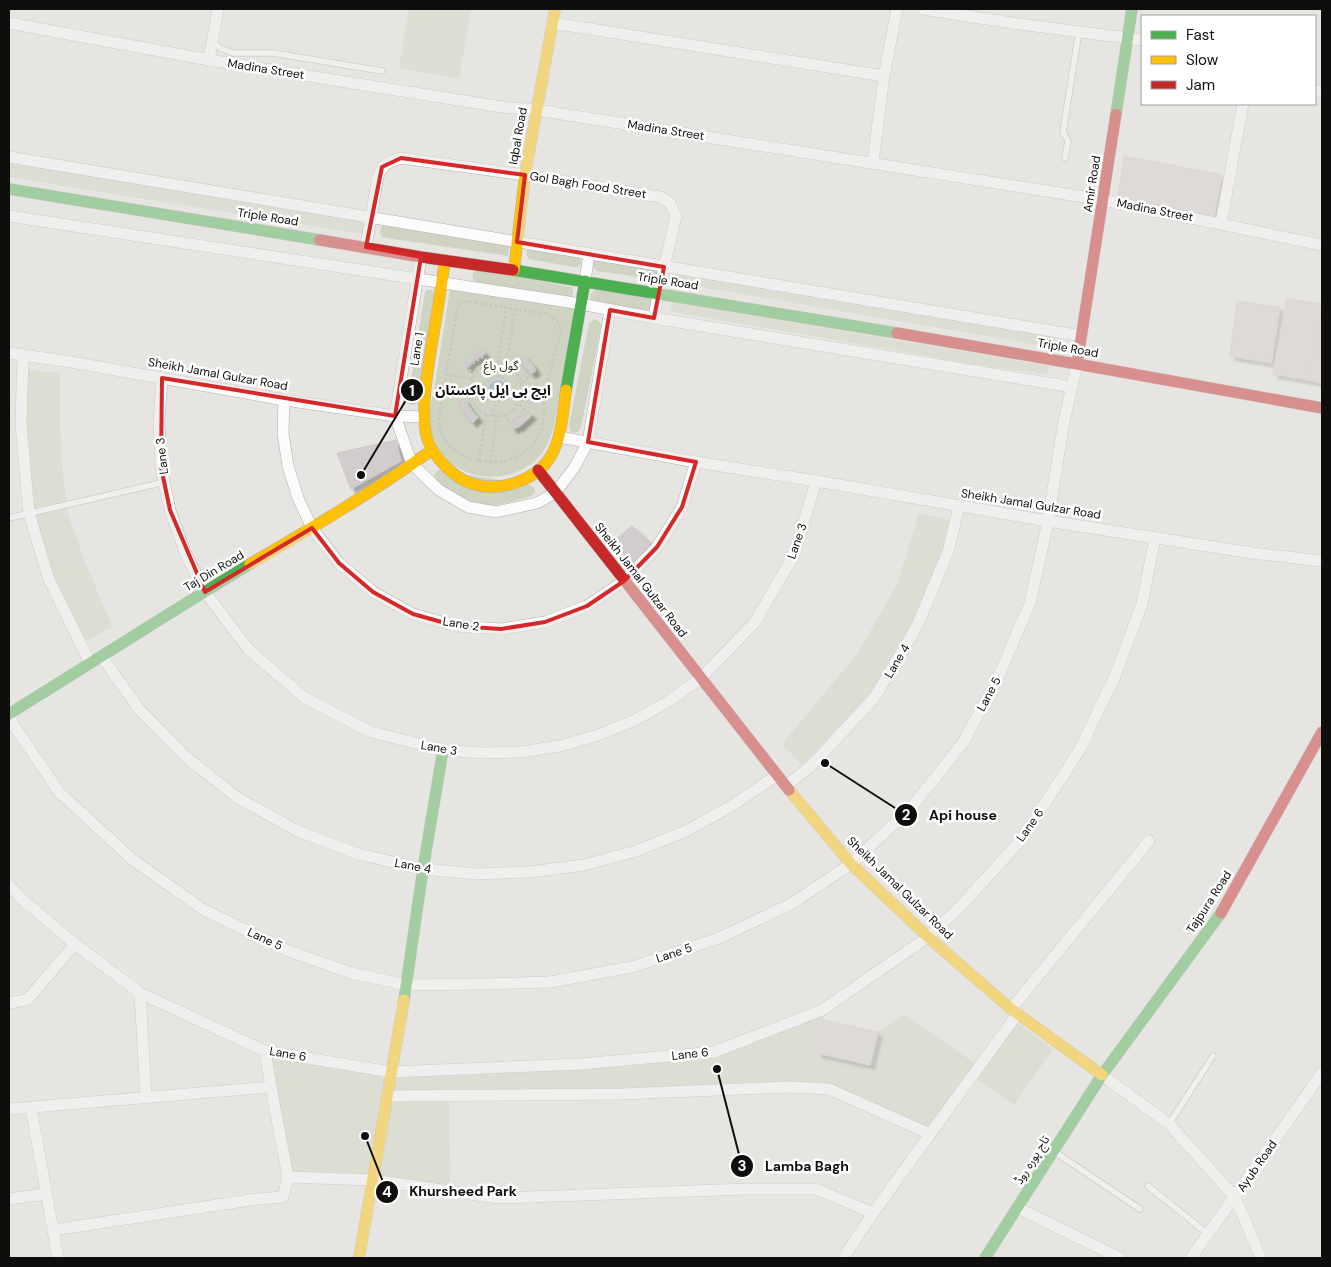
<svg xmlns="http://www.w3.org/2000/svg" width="1331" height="1267" viewBox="0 0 1331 1267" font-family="'DM Sans','Noto Sans Arabic',sans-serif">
	<defs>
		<filter id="shadow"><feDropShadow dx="4.5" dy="4.5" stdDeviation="1" flood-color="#0004"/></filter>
	</defs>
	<rect width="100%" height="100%" fill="#e7e5e2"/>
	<!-- green -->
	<g fill="#ced3c2">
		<path d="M 409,9 L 471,9 L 459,79 L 399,68 Z"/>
		<path d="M 9,163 L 363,219 L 366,221 L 364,233 L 361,234 L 9,177 Z"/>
		<path d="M 385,225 L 510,244 L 508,256 L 387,238 L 382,237 L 380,232 L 382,226 Z"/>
		<path d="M 528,249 L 578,257 L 581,260 L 581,263 L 578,267 L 574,267 L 529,259 L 527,256 L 526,252 Z"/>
		<path d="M 595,259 L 657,269 L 659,273 L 658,278 L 655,279 L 596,271 L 592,266 L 593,261 Z"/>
		<path d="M 478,269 L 571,287 L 573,291 L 573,295 L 569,298 L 477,283 C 473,280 472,278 473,273 Z"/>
		<path d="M 674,273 L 1053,336 L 1056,341 L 1053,346 L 1044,346 L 677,283 L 671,279 L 671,277 Z"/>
		<path d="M 450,289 L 575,307 L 554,426 C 551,436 548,445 542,453 C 520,482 472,485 447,459 C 437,449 433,437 429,425 C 427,417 432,400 434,391 C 439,357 445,323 450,289 Z"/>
		<path d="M 427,290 L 432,290 L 434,294 L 417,403 L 415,405 L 410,405 L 408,403 L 408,400 L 425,292 Z"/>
		<path d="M 595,290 L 651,297 L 654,302 L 652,308 L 647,310 L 592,301 C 588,297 591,293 595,290 Z"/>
		<path d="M 673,302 L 1049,366 L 1049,371 L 1047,373 L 1043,374 L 972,364 L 674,312 L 671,309 L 671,305 Z"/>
		<path d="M 595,319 L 600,322 L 601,327 L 581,427 L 578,432 L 574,433 L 571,432 L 569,426 L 589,323 Z"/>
		<path d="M 27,370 L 60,373 C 59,417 61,458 66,501 L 32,509 L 26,432 Z"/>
		<path d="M 438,470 L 530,485 L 534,488 L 535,492 C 531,498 522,499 514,501 C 507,503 499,505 491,506 C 470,507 451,492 435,481 L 434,475 Z"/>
		<path d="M 66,508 L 79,546 L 112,627 L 85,641 L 51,573 L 45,554 L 36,515 Z"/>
		<path d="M 919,513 L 953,521 L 920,610 L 874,693 L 802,765 L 782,744 L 857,654 L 897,585 Z"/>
		<path d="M 822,1010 L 824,1020 L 817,1053 L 870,1065 L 878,1032 L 904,1014 L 979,1066 L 1013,1020 L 1053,1049 L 1014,1105 L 972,1076 L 930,1134 L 828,1089 L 449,1096 L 450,1191 L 288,1177 L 265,1051 L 391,1072 L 714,1052 Z"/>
	</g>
	<!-- water -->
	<circle fill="#adbecf" cx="498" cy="389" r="9"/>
	<!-- building -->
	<g fill="#d3cccd" stroke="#cac8c8" filter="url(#shadow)">
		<path d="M 1124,156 L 1222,175 L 1214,216 L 1118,197 Z"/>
		<path d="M 1287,298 L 1322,304 L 1322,311 L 1308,380 L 1273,374 Z"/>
		<path d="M 1237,301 L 1280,307 L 1271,363 L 1230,356 Z"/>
		<path d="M 1322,311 L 1322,383 L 1308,380 Z"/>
		<path d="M 482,349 L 485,354 L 472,362 L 467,368 L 463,364 L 474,353 Z"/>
		<path d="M 523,355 L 533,365 L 536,371 L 531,374 L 519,360 Z"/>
		<path d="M 464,399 L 473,412 L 478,417 L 473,423 L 468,418 L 458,404 Z"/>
		<path d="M 528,411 L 532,415 L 520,426 L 513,429 L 510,424 L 520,418 Z"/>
		<path d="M 396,440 L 401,461 L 351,489 L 337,453 Z"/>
		<path d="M 632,526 L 653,545 L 632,564 L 614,541 Z"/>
		<path d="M 824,1020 L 878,1032 L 870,1065 L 817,1053 Z"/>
	</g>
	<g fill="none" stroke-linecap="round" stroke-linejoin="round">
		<!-- lane casing -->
		<g stroke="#afaeac" stroke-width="7">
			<g id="lane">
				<path d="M 212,41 L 220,48 L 233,53 L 273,53 L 382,71"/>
				<path d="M 1065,158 L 1068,141 L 1063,132 L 1079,31"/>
				<path d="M 9,518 L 165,482"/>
				<path d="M 1169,1124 L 1213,1056"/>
				<path d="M 1055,1152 L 1140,1209"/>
				<path d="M 1148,1186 L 1208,1234"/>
			</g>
		</g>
		<!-- street casing -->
		<g stroke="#afaeac" stroke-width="12">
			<g id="street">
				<path d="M 923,9 L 1012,23 L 1142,40"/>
				<path d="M 9,23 L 209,60 L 502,107 L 537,110 L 1103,200 L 1322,245"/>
				<path d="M 553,23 L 884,76"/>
				<path d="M 209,60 L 218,9"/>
				<path d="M 1315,90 L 1322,93"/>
				<path d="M 9,157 C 367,216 724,277 1082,336"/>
				<path d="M 873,163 L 884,76 L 897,9"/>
				<path d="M 9,216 L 581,304 L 654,318 L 1072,387"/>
				<path d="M 1221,223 L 1243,104"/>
				<path d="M 366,247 L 378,176 C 384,163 388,162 401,158 L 525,175 L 660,197 L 670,203 L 676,216 L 658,293 L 654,318"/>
				<path d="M 421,257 L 395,416 L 412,464 L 439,490 L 468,507 L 496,512 L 537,503 L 555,493 L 574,468 L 588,442 L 610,310"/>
				<path d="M 585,281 L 589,254"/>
				<path d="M 9,353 L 71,362 L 284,400 L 395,416 L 424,417"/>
				<path d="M 23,355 L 21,425 L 29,513 L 48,577 L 90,663"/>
				<path d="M 162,378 L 159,422 L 161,467 L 170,510 L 185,552 L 205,592 L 249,650 L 305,698 L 371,732 L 443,750 L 482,753 L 521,752 L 560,746 L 598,735 L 635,720 L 669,701 L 701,678 L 755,622 L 794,555 L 816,481"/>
				<path d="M 284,400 L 283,433 L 288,466 L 298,498 L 312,528 L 339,563 L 373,592 L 413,614 L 456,626 L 501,629 L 545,622 L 587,606 L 624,581 L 657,547 L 682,507 L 696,462"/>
				<path d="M 559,437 L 696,462 L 816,481 L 1048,521 L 1252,553 L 1322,561"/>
				<path d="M 101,656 L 140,710 L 186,757 L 238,798 L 296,830 L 358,854 L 423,869 L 476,874 L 530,872 L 584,865 L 636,851 L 686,831 L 733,805 L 777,775"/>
				<path d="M 9,718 L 59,792 L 133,860 L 204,910 L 289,951 L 351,973 L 407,985 L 483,984 L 550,982 L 632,967 L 719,938 L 791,904 L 851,864 L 911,808 L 962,744 L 996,682 L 1030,603 L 1048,521 L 1064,421 L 1077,364"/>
				<path d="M 786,786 L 811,766 L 875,697 L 917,626 L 948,552 L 959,506"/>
				<path d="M 9,885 L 24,901 L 75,944 L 140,993 L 265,1051 L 391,1072 L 580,1064 L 714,1052 L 822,1010 L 928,937 L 957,910 L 1021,840 L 1079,751 L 1115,676 L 1142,604 L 1155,538"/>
				<path d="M 140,993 L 146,1098"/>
				<path d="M 9,1003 L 27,1000 L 75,944"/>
				<path d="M 1011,1009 L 1149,841"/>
				<path d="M 1102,1075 L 1169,1124 L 1235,1197 L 1261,1258"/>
				<path d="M 271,1087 L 288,1177"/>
				<path d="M 387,1096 L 622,1094 L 790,1087 L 829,1089 L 930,1134"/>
				<path d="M 31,1108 L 53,1230 L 257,1199 L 283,1197 L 288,1177 L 372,1180 L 498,1198 L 746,1189 L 816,1189 L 873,1213"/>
				<path d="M 9,1109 L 271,1087 L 265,1051"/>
				<path d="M 9,1199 L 46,1194"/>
				<path d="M 1018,1208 L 1120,1258"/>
				<path d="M 53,1230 L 58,1258"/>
				<path d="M 843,1258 L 873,1213 L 1018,1013"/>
				<path d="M 1191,1258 L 1322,1073"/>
			</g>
		</g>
		<!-- fast casing -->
		<g stroke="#afaeac" stroke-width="12">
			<g id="fast">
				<path d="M 1116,114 L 1132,9"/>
				<path d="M 9,189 L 320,240"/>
				<path d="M 513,270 L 897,333"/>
				<path d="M 566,390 L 585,281"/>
				<path d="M 9,714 L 180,607 L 250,564"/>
				<path d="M 404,1000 L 423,869 L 443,750"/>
				<path d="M 985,1258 L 1102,1075 L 1221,913"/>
			</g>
		</g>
		<!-- slow casing -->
		<g stroke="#afaeac" stroke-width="12">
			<g id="slow">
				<path d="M 445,260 C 441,288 437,315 432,343 C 428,368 419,417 428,441 C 434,457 453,477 470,483 C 497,493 535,482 551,456 C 562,436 563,412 566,390"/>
				<path d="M 514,270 L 525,175 L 555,9"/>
				<path d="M 250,564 C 312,528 373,492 432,450"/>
				<path d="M 789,790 L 851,864 L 928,937 L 1011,1009 L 1102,1075"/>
				<path d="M 359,1258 L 404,1000"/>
			</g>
		</g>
		<!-- jam casing -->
		<g stroke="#afaeac" stroke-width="12">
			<g id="jam">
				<path d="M 320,240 L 421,257 L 513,270"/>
				<path d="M 897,333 L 1077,364 L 1322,408"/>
				<path d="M 1077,364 L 1116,114"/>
				<path d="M 538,470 L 789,790"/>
				<path d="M 1221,913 L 1322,732"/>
			</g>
		</g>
		<!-- path -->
		<g stroke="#c6c6c6" stroke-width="2.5" stroke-dasharray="2.5 2.5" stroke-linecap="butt">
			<path d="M 465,301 L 547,314 C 555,319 561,322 561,332 C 555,355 547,379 544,402 C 543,413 545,422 540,432 C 532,451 516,461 496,462 C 472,463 445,452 440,427 C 438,416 441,404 443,393 C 447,364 453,336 458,307 L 460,302 Z"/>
			<path d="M 498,363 L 506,308"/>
			<circle cx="496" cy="390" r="26"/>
			<path d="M 506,365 L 515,310"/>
			<path d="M 512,368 L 517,363 L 520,363 L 530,378"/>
			<path d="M 445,374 L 472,379"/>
			<path d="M 474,375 L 469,369 L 470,365 L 483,357 L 485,358 L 488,365"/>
			<path d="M 499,377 L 501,364"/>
			<circle cx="497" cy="389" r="12"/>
			<path d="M 522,382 L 535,375"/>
			<path d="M 444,387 L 470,390"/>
			<path d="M 470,387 L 485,388"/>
			<path d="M 523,388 L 551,394"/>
			<path d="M 509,393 L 523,393"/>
			<path d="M 521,400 L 544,404"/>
			<path d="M 505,415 L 508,420 L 515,419 L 523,412 L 524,410 L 519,404"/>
			<path d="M 493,416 L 495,401"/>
			<path d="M 479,461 L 486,414"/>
			<path d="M 490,462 L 497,416"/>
		</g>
		<!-- lane -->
		<use href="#lane" stroke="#fbfbfb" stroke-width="5.5"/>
		<!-- street -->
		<use href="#street" stroke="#fbfbfb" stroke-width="11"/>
		<!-- fast -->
		<use href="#fast" stroke="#4caf50" stroke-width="11"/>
		<!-- slow -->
		<use href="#slow" stroke="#ffc107" stroke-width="11"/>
		<!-- jam -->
		<use href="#jam" stroke="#c62828" stroke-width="11"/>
	</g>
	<!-- marked area -->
	<path d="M0 0H1331V1267H0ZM 401,158 L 525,175 L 517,242 L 664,267 L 654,318 L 610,310 L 588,442 L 696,462 L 682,507 L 657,547 L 624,581 L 587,606 L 545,622 L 501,629 L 456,626 L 413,614 L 373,592 L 339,563 L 312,528 L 205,592 L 170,510 L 161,467 L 162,378 L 395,416 L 421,257 L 366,247 L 382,167 Z" fill="#e7e5e2" fill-opacity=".55" fill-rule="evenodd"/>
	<path fill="none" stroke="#d62828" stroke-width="4" stroke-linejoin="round" d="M 401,158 L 525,175 L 517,242 L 664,267 L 654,318 L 610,310 L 588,442 L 696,462 L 682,507 L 657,547 L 624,581 L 587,606 L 545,622 L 501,629 L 456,626 L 413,614 L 373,592 L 339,563 L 312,528 L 205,592 L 170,510 L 161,467 L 162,378 L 395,416 L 421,257 L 366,247 L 382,167 Z"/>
	<g text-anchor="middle" stroke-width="5" stroke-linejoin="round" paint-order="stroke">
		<!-- street labels -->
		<g font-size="12" fill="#0f0e0d" stroke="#fff">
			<text transform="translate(266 69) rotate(9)" y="4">Madina Street</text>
			<text transform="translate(666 130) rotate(9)" y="4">Madina Street</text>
			<text transform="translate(518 136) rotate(-80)" y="4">Iqbal Road</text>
			<text transform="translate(1092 184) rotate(-81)" y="4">Amir Road</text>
			<text transform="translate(588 185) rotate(9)" y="4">Gol Bagh Food Street</text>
			<text transform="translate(1155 210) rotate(11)" y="4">Madina Street</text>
			<text transform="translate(268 217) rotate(9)" y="4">Triple Road</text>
			<text transform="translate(668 281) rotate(9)" y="4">Triple Road</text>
			<text transform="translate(1068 348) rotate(10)" y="4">Triple Road</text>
			<text transform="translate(417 349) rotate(-81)" y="4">Lane 1</text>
			<text transform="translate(218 374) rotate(10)" y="4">Sheikh Jamal Gulzar Road</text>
			<text transform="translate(162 456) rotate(-96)" y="4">Lane 3</text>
			<text transform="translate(1031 504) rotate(9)" y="4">Sheikh Jamal Gulzar Road</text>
			<text transform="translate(797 541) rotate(-71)" y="4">Lane 3</text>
			<text transform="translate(214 571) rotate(-31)" y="4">Taj Din Road</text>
			<text transform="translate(641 580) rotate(52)" y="4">Sheikh Jamal Gulzar Road</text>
			<text transform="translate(461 624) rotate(9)" y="4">Lane 2</text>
			<text transform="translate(897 661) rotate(-59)" y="4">Lane 4</text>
			<text transform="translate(989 694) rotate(-62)" y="4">Lane 5</text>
			<text transform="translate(439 748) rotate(10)" y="4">Lane 3</text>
			<text transform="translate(1030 825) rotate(-55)" y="4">Lane 6</text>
			<text transform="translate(413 866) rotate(11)" y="4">Lane 4</text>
			<text transform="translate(900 888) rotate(44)" y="4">Sheikh Jamal Gulzar Road</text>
			<text transform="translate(1209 902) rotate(-57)" y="4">Tajpura Road</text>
			<text transform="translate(265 939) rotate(25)" y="4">Lane 5</text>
			<text transform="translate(674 953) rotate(-19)" y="4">Lane 5</text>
			<text transform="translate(288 1054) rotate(10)" y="4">Lane 6</text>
			<text transform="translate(690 1054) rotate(-6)" y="4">Lane 6</text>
			<text transform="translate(1032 1160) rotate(-58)" y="4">تاج پورہ روڈ</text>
			<text transform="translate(1257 1166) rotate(-55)" y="4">Ayub Road</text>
		</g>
		<!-- park labels -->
		<g font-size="12" fill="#242f09" stroke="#fff">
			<text x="501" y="370">گول باغ</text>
		</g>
	</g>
	<!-- callouts -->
	<path fill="none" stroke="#0f0e0d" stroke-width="2" d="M361 475L412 390M825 763L906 815M717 1069L742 1166M365 1136L387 1192"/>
	<g fill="#0f0e0d" stroke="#fff" stroke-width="2">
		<circle cx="361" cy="475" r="5"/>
		<circle cx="825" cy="763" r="5"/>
		<circle cx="717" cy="1069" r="5"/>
		<circle cx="365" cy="1136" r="5"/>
		<circle cx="412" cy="390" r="12"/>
		<circle cx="906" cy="815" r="12"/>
		<circle cx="742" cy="1166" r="12"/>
		<circle cx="387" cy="1192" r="12"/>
	</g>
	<g font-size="15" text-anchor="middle" font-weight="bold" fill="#fff">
		<text x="412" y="396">1</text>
		<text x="906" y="820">2</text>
		<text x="742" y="1171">3</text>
		<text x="387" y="1197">4</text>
	</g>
	<g font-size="14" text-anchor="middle" font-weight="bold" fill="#0f0e0d" stroke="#fff" stroke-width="5" stroke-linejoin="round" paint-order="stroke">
		<text x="493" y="395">ایچ بی ایل پاکستان</text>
		<text x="963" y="820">Api house</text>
		<text x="807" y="1171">Lamba Bagh</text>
		<text x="463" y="1196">Khursheed Park</text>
	</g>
	<!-- border -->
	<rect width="1331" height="1267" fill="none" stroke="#0f0e0d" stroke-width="20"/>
	<!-- legend -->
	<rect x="1141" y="15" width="175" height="90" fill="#ffffff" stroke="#9f9f9e"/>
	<rect x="1151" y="31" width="25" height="8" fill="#4caf50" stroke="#9f9f9e"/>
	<text x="1186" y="40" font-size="15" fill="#0f0e0d">Fast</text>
	<rect x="1151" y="56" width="25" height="8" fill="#ffc107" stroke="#9f9f9e"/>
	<text x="1186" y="65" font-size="15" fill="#0f0e0d">Slow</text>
	<rect x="1151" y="81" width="25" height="8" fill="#c62828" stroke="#9f9f9e"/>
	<text x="1186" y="90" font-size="15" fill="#0f0e0d">Jam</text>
</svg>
